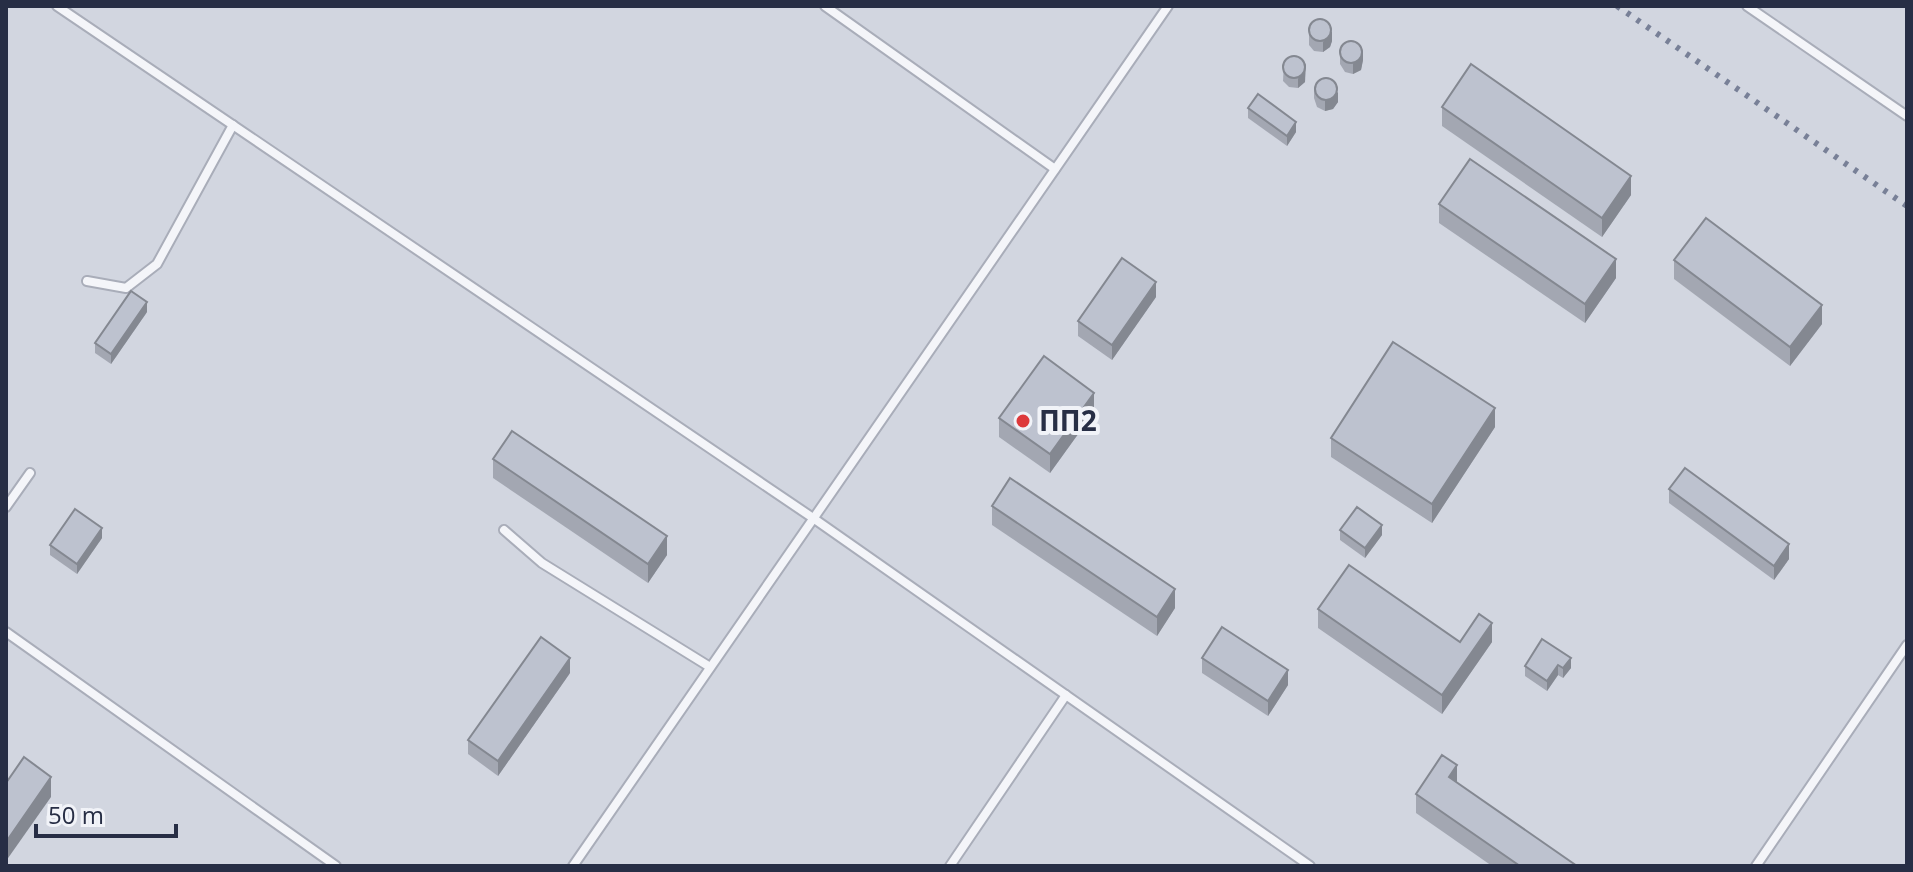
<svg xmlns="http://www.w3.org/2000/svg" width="1913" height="872" viewBox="0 0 1913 872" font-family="'Open Sans',sans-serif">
	<rect width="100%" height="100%" fill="#e1e4eb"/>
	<!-- built -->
	<rect fill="#d2d6e0" x="6" y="6" width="1901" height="860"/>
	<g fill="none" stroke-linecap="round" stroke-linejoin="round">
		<!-- service casing -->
		<g stroke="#a9adb9" stroke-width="12">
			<g id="service">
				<path d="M 57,6 L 813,518 L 1310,866"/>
				<path d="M 825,6 L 1055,169"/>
				<path d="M 1747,6 L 1907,116"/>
				<path d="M 87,281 L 126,288 L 157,264 L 233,125"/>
				<path d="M 6,507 L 30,473"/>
				<path d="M 504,530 L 542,563 L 710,667"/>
				<path d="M 6,632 L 336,866"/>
				<path d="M 573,866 L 1168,6"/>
				<path d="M 950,866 L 1066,695"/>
				<path d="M 1756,866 L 1907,645"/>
			</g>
		</g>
		<!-- service -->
		<use href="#service" stroke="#f4f5f9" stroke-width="8"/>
		<!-- rail -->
		<path stroke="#788097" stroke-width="6" stroke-dasharray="4 8" stroke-linecap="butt" d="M 1617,6 L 1907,206"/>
	</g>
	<!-- wall -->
	<g fill="#a3a7b2">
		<path d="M 1309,26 L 1332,41 L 1330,47 L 1323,52 L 1314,51 L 1309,45 Z"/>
		<path d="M 1340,54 L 1363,60 L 1361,70 L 1353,74 L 1345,72 L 1340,64 Z"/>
		<path d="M 1284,62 L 1305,82 L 1298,88 L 1289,87 L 1283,81 Z"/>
		<path d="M 1314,88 L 1338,102 L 1333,109 L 1325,111 L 1317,107 L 1314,98 Z"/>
		<path d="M 1442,107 L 1631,195 L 1602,237 L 1442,126 Z"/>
		<path d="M 1248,108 L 1296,132 L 1287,146 L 1248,118 Z"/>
		<path d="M 1439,204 L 1616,278 L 1585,323 L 1439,223 Z"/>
		<path d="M 1674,260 L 1822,324 L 1790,366 L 1674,279 Z"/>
		<path d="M 1156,297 L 1112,360 L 1078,336 L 1078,321 Z"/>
		<path d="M 147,312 L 111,364 L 95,353 L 95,343 Z"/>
		<path d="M 1094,412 L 1050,473 L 999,437 L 999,418 Z"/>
		<path d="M 1495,427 L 1432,523 L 1331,457 L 1331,438 Z"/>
		<path d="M 493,459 L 667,555 L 648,583 L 493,478 Z"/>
		<path d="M 1669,489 L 1789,559 L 1774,580 L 1669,503 Z"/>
		<path d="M 992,506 L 1175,608 L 1157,636 L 992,525 Z"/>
		<path d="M 1340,530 L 1382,535 L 1365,558 L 1340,540 Z"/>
		<path d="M 102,538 L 77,574 L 50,555 L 50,545 Z"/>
		<path d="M 1318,609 L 1460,642 L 1492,642 L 1442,714 L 1318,628 Z"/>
		<path d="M 1542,639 L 1571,668 L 1563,678 L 1558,675 L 1547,691 L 1525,676 L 1525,666 Z"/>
		<path d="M 1202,658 L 1288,685 L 1268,716 L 1202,673 Z"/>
		<path d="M 570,673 L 498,776 L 468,754 L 468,740 Z"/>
		<path d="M 1457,783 L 1577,866 L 1492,866 L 1416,813 L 1416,794 Z"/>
	</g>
	<!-- shaded-wall -->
	<g fill="#848891">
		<path d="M 1332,31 L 1332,41 L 1330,47 L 1323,52 L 1323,42 Z"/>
		<path d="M 1363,50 L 1363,60 L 1361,70 L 1353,74 L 1353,64 Z"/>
		<path d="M 1306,63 L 1305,82 L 1298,88 L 1298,79 Z"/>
		<path d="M 1338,92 L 1338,102 L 1333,109 L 1325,111 L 1325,101 Z"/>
		<path d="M 1296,122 L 1296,132 L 1287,146 L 1287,136 Z"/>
		<path d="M 1631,176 L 1631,195 L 1602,237 L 1602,218 Z"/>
		<path d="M 1616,259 L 1616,278 L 1585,323 L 1585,304 Z"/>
		<path d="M 1156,282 L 1156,297 L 1112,360 L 1112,345 Z"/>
		<path d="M 147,302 L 147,312 L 111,364 L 111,354 Z"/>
		<path d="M 1822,305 L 1822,324 L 1790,366 L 1790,347 Z"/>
		<path d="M 1094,393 L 1094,412 L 1050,473 L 1050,454 Z"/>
		<path d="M 1495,408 L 1495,427 L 1432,523 L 1432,504 Z"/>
		<path d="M 1382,525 L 1382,535 L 1365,558 L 1365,548 Z"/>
		<path d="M 102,528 L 102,538 L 77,574 L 77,564 Z"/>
		<path d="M 667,536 L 667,555 L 648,583 L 648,564 Z"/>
		<path d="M 1789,544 L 1789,559 L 1774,580 L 1774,566 Z"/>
		<path d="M 1175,589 L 1175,608 L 1157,636 L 1157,617 Z"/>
		<path d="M 1492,623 L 1492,642 L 1442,714 L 1442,695 Z"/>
		<path d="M 570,658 L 570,673 L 498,776 L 498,761 Z"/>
		<path d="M 1571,658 L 1571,668 L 1563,678 L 1563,668 Z"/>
		<path d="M 1558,665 L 1558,675 L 1547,691 L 1547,681 Z"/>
		<path d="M 1288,670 L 1288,685 L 1268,716 L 1268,701 Z"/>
		<path d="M 1457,765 L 1457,784 L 1449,777 Z"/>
		<path d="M 51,777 L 51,797 L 6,861 L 6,842 Z"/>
	</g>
	<!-- building -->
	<g fill="#bdc2cf" stroke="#848891" stroke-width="2">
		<circle cx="1320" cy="30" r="11"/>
		<circle cx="1351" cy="52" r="11"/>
		<circle cx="1294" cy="67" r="11"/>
		<path d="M 1471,64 L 1631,176 L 1602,218 L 1442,107 Z"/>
		<circle cx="1326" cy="89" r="11"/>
		<path d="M 1258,94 L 1296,122 L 1287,136 L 1248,108 Z"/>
		<path d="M 1470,159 L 1616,259 L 1585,304 L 1439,204 Z"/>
		<path d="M 1706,218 L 1822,305 L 1790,347 L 1674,260 Z"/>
		<path d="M 1122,258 L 1156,282 L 1112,345 L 1078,321 Z"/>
		<path d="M 131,291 L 147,302 L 111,354 L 95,343 Z"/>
		<path d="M 1393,342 L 1495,408 L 1432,504 L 1331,438 Z"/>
		<path d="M 1044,356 L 1094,393 L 1050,454 L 999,418 Z"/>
		<path d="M 512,431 L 667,536 L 648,564 L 493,459 Z"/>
		<path d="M 1685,468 L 1789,544 L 1774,566 L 1669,489 Z"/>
		<path d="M 1010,478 L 1175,589 L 1157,617 L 992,506 Z"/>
		<path d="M 1357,507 L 1382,525 L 1365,548 L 1340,530 Z"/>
		<path d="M 75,509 L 102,528 L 77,564 L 50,545 Z"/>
		<path d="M 1349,565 L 1460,642 L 1479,614 L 1492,623 L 1442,695 L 1318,609 Z"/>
		<path d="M 1222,627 L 1288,670 L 1268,701 L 1202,658 Z"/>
		<path d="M 541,637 L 570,658 L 498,761 L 468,740 Z"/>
		<path d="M 1542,639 L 1571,658 L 1563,668 L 1558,665 L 1547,681 L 1525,666 Z"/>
		<path d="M 1442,755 L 1457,765 L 1449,777 L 1577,866 L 1520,866 L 1416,794 Z"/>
		<path d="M 24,757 L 51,777 L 6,842 L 6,783 Z"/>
	</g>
	<!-- markers -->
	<circle fill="#dd393b" stroke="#f1f3f8" stroke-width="3" cx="1023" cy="421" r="8"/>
	<g text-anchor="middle" stroke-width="8" stroke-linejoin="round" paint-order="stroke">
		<!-- poi labels -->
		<g font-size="28" font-weight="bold" fill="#272e45" stroke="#f1f3f8" text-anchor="start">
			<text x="1039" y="431">ПП2</text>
		</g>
	</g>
	<!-- border -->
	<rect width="1913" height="872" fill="none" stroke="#272e45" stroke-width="16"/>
	<!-- scale -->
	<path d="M36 824v12h140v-12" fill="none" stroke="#272e45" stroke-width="4"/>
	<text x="48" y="824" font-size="24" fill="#272e45" stroke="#f1f3f8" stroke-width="6" paint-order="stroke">50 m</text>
</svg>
